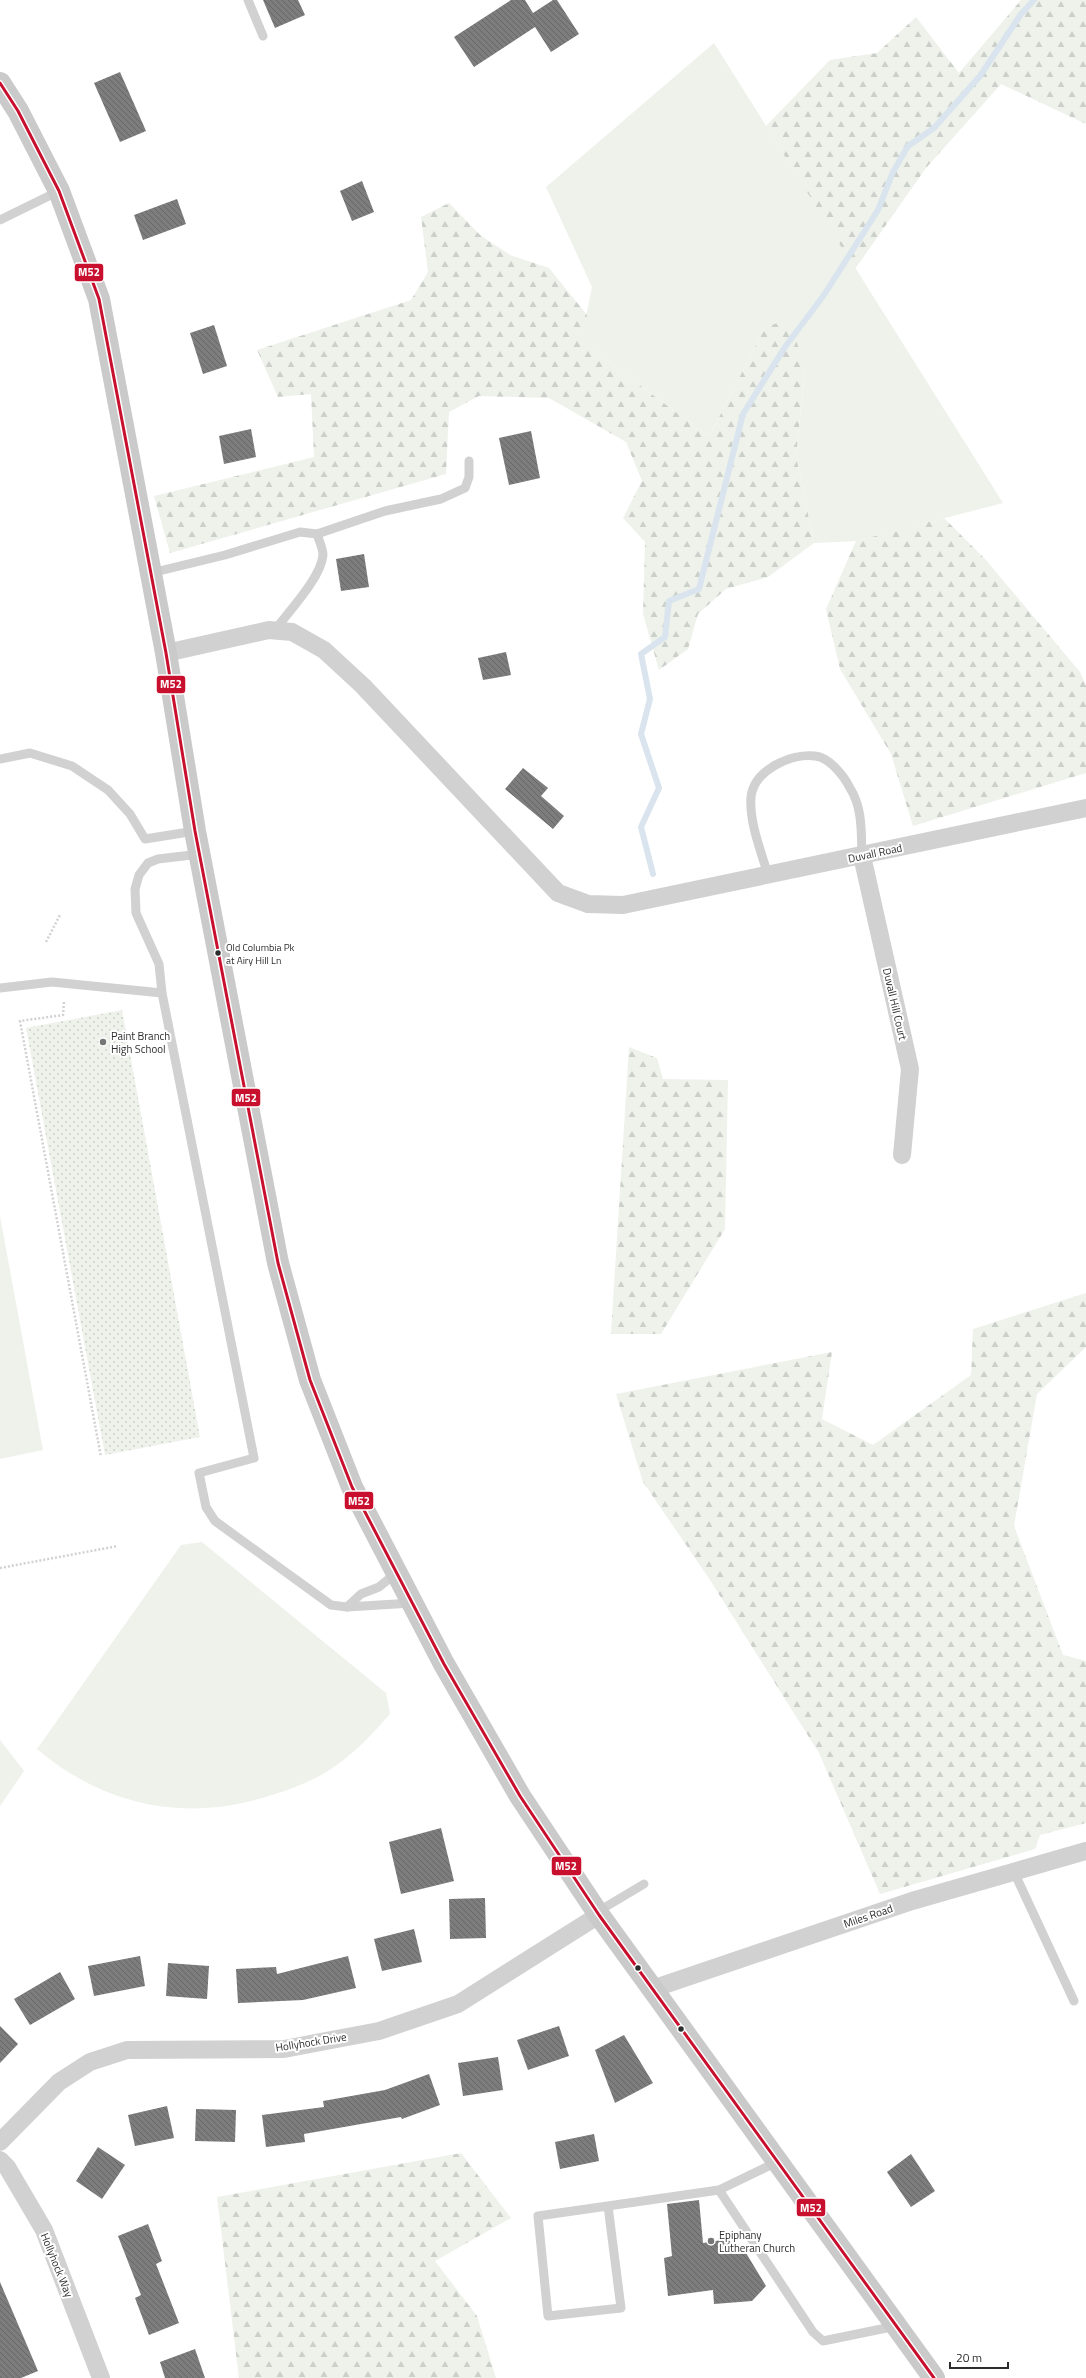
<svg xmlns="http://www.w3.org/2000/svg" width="1086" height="2378" viewBox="0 0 1086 2378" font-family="'Titillium Web',sans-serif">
	<defs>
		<pattern id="forest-firs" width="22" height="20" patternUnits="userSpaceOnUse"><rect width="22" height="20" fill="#eef2eb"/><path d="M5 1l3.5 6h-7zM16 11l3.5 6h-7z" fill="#ccd0ca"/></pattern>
		<pattern id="park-dots" width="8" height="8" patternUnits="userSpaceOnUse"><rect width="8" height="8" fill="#eef2eb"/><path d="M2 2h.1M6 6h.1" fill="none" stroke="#ccd0ca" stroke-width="1.8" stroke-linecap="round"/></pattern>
		<pattern id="building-back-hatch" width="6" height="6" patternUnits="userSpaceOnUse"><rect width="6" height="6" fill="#7d7d7d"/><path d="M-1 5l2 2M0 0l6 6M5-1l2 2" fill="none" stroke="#676767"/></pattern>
	</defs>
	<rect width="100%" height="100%" fill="#fff"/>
	<!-- grass -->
	<g fill="#eef2eb">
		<path d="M 714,43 L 1003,503 L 856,541 L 814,543 L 796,456 L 805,370 L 765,327 L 709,437 L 581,341 L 592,287 L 546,187 Z"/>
		<path d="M 0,1216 L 43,1450 L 0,1459 Z"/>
		<path d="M 202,1542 L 386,1693 L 390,1714 C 374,1732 358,1750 338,1764 C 318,1779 295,1788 272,1795 C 188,1823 105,1807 37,1749 L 181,1545 Z"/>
		<path d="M 0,1740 L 24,1771 L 0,1806 Z"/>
	</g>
	<!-- forest -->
	<g fill="url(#forest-firs)">
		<path d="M 1021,0 L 1086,0 L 1086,124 L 1001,84 L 926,168 L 855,269 L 766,126 L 830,60 L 877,53 L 916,17 L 959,73 Z"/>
		<path d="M 449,203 L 480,235 L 510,255 L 549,268 L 587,315 L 581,341 L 709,437 L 765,327 L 790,319 L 805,370 L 796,456 L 814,543 L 768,577 L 726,589 L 698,614 L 688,649 L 659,670 L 643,614 L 645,542 L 623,518 L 642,481 L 626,442 L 549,398 L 479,396 L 449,412 L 446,474 L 170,553 L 154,496 L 314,457 L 311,394 L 278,397 L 257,350 L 411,300 L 428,272 L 421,217 Z"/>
		<path d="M 944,518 L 985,559 L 1080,672 L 1086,686 L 1086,773 L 913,826 L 891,754 L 840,669 L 826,609 L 856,541 Z"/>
		<path d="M 629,1047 L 657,1058 L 663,1079 L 728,1080 L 725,1229 L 661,1334 L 611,1334 Z"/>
		<path d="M 1086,1293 L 1086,1347 L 1037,1394 L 1014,1526 L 1063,1655 L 1086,1661 L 1086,1823 L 1040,1835 L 1035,1849 L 880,1894 L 819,1753 L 708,1577 L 643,1482 L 616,1394 L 832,1352 L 822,1419 L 873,1445 L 971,1375 L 973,1329 Z"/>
		<path d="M 461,2153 L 511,2218 L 435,2261 L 477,2316 L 496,2378 L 239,2378 L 217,2197 Z"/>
	</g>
	<!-- park -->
	<path fill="url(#park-dots)" d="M 122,1010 L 200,1437 L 105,1455 L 26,1028 Z"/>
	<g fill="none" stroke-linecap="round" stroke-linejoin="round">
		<!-- stream -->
		<path stroke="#d9e4ee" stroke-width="6" d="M 653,874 L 641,827 L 659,788 L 641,734 L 650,699 L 641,654 L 665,637 L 669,601 L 699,589 L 743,414 L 785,347 L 824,295 L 878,210 L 893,172 L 908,146 L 934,128 L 980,76 L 1021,14 L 1034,0"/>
	</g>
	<!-- building -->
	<g fill="url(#building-back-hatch)">
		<path d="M 263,0 L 298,0 L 305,15 L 275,28 Z"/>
		<path d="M 511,0 L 525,0 L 533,13 L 553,0 L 557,0 L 579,34 L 551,52 L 535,27 L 474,67 L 454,37 Z"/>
		<path d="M 120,72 L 146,131 L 120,142 L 94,83 Z"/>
		<path d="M 362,181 L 374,212 L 352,221 L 340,191 Z"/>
		<path d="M 177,199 L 186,224 L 143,240 L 134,215 Z"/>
		<path d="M 214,325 L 227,366 L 203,374 L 190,333 Z"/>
		<path d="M 251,429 L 256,457 L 224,464 L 219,436 Z"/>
		<path d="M 531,431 L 540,478 L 509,485 L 499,438 Z"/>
		<path d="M 364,554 L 369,587 L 341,591 L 336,559 Z"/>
		<path d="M 506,652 L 511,675 L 483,680 L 478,658 Z"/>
		<path d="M 523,768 L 548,788 L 541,796 L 564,816 L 553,829 L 505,789 Z"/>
		<path d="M 441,1828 L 454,1881 L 401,1894 L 389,1842 Z"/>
		<path d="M 485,1898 L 486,1938 L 450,1939 L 449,1899 Z"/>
		<path d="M 414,1929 L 422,1962 L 382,1971 L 374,1939 Z"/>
		<path d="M 140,1956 L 145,1986 L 94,1996 L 88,1966 Z"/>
		<path d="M 348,1956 L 356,1988 L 303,2000 L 238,2003 L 236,1969 L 276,1967 L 277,1974 Z"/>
		<path d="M 168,1963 L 209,1966 L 207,1999 L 166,1996 Z"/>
		<path d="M 60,1972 L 75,1999 L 30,2025 L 14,1999 Z"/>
		<path d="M 0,2026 L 18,2044 L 0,2063 Z"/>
		<path d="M 559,2026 L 569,2056 L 528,2070 L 517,2040 Z"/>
		<path d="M 624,2035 L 653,2083 L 615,2103 L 595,2050 Z"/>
		<path d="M 498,2057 L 503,2090 L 463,2096 L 458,2063 Z"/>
		<path d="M 429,2074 L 440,2105 L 402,2119 L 401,2117 L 304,2134 L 305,2142 L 266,2147 L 262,2115 L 324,2107 L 323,2101 L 385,2090 Z"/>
		<path d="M 167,2106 L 174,2138 L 135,2146 L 128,2115 Z"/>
		<path d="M 196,2109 L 236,2110 L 235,2142 L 195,2141 Z"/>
		<path d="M 594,2134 L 599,2161 L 560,2169 L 555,2142 Z"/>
		<path d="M 98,2147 L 125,2165 L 102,2199 L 76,2181 Z"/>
		<path d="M 911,2154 L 935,2191 L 911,2207 L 887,2172 Z"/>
		<path d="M 699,2200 L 703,2243 L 728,2239 L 738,2252 L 743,2248 L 766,2286 L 752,2301 L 714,2304 L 713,2290 L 668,2296 L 664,2258 L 672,2256 L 667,2204 Z"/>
		<path d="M 148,2224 L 162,2261 L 156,2264 L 179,2323 L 149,2335 L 135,2298 L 141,2295 L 118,2236 Z"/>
		<path d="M 0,2282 L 38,2371 L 21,2378 L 0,2378 Z"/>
		<path d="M 195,2349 L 205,2378 L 165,2378 L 160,2362 Z"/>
	</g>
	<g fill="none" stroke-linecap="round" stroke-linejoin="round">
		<!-- path -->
		<g stroke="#d1d1d1" stroke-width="2.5" stroke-dasharray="2 2" stroke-linecap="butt">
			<path d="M 46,942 L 60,915"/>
			<path d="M 64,1002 L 63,1015 L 20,1021 L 101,1457"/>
			<path d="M 0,1568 L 118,1546"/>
		</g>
		<!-- lane -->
		<g stroke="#d1d1d1" stroke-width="9">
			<path d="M 248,0 L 263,36"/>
			<path d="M 0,220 L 59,191"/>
			<path d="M 317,534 L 385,511 L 441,499 L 465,488 L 469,477 L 469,461"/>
			<path d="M 151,573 L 225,555 L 300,532 L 317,534 C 319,541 323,548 323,555 C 321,578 289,611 275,630"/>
			<path d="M 0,759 L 30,753 L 72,766 L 108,790 L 130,814 L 145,839 L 195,831"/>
			<path d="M 200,854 L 158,859 L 148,863 L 139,875 L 135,889 L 136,913 L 159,964 L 162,993 L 254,1458 L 199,1473 L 206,1507 L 215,1521 L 331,1605 L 347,1607 L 412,1603"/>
			<path d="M 768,875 C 761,851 749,822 751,797 C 754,770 791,753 815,756 C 829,757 844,776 850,788 C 863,809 861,832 862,856"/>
			<path d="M 0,988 L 52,982 L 162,993"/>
			<path d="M 347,1607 L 361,1594 L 379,1587 L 396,1573"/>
			<path d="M 1014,1872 L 1074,2001"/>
			<path d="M 597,1912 L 644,1884"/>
			<path d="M 777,2162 L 719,2190 L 813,2332 L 823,2341 L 896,2326"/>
			<path d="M 608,2206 L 621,2308 L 548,2316 L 538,2216 L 719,2190"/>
		</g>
		<!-- street -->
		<g stroke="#d1d1d1" stroke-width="18">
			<path d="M 166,653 L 269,630 L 292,632 L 324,650 L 363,686 L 558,893 L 588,904 L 623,905 L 1086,808"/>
			<path d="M 862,856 L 910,1069 L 902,1155"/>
			<path d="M 652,1989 L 912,1901 L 1086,1851"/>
			<path d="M 0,2142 L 59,2082 L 90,2062 L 127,2050 L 284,2049 L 379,2031 L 458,2004 L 599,1915"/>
			<path d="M 0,2160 L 7,2167 L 44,2230 L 101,2378"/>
		</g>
		<!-- secondary -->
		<path stroke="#cacaca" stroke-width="22" d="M 0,83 L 18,111 L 59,191 L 99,299 L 166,653 L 195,831 L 278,1263 L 310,1380 L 352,1487 L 444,1664 L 520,1796 L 599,1915 L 934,2378"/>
		<!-- bus-1 casing -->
		<g stroke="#fff" stroke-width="6">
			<path id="bus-1" d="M 0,83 L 18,111 L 59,191 L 99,299 L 166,653 L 195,831 L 278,1263 L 310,1380 L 352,1487 L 444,1664 L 520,1796 L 599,1915 L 934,2378"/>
		</g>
		<!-- bus-1 -->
		<use href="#bus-1" stroke="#c8102e" stroke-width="3"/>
	</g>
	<!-- markers -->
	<g fill="#2c2c2c" stroke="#fff" stroke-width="1.5">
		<circle cx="218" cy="953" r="3.5"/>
		<circle cx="638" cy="1968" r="3.5"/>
		<circle cx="681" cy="2029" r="3.5"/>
	</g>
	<g fill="#767676" stroke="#fff" stroke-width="1.5">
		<circle cx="103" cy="1042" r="4"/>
		<circle cx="711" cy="2241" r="4"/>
	</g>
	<g text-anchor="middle" stroke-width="4" stroke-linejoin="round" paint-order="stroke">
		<!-- bus labels -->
		<g font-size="10" fill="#2c2c2c" stroke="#fff" text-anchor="start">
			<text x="226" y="951">Old Columbia Pk<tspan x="226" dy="13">at Airy Hill Ln</tspan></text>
		</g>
		<!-- street labels -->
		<g font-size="11" fill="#2c2c2c" stroke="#fff">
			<text transform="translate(875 853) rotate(-12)" y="4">Duvall Road</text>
			<text transform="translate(895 1004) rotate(77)" y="4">Duvall Hill Court</text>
			<text transform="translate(868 1916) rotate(-19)" y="4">Miles Road</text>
			<text transform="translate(311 2042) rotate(-9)" y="4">Hollyhock Drive</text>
			<text transform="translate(57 2265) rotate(68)" y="4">Hollyhock Way</text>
		</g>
		<!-- poi labels -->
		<g font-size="11" fill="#2c2c2c" stroke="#fff" text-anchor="start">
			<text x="111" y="1040">Paint Branch<tspan x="111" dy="13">High School</tspan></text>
			<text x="719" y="2239">Epiphany<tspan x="719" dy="13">Lutheran Church</tspan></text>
		</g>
	</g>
	<g stroke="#fff" stroke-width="1.5">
		<rect x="74" y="263" width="30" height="19" rx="4" fill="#c8102e"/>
		<rect x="156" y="675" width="30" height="19" rx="4" fill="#c8102e"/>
		<rect x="231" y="1088" width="30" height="19" rx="4" fill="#c8102e"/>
		<rect x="344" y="1491" width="30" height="19" rx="4" fill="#c8102e"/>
		<rect x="551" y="1856" width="31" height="20" rx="4" fill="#c8102e"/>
		<rect x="796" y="2198" width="30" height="19" rx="4" fill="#c8102e"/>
	</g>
	<g font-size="11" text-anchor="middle" font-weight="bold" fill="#fff">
		<text x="89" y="276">M52</text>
		<text x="171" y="688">M52</text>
		<text x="246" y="1102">M52</text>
		<text x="359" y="1505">M52</text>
		<text x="566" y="1870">M52</text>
		<text x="811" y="2212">M52</text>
	</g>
	<!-- scale -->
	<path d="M950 2362v6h58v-6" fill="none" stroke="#2c2c2c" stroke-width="2"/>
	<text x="956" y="2362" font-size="12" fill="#2c2c2c" stroke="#ffffff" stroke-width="3" paint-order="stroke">20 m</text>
</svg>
